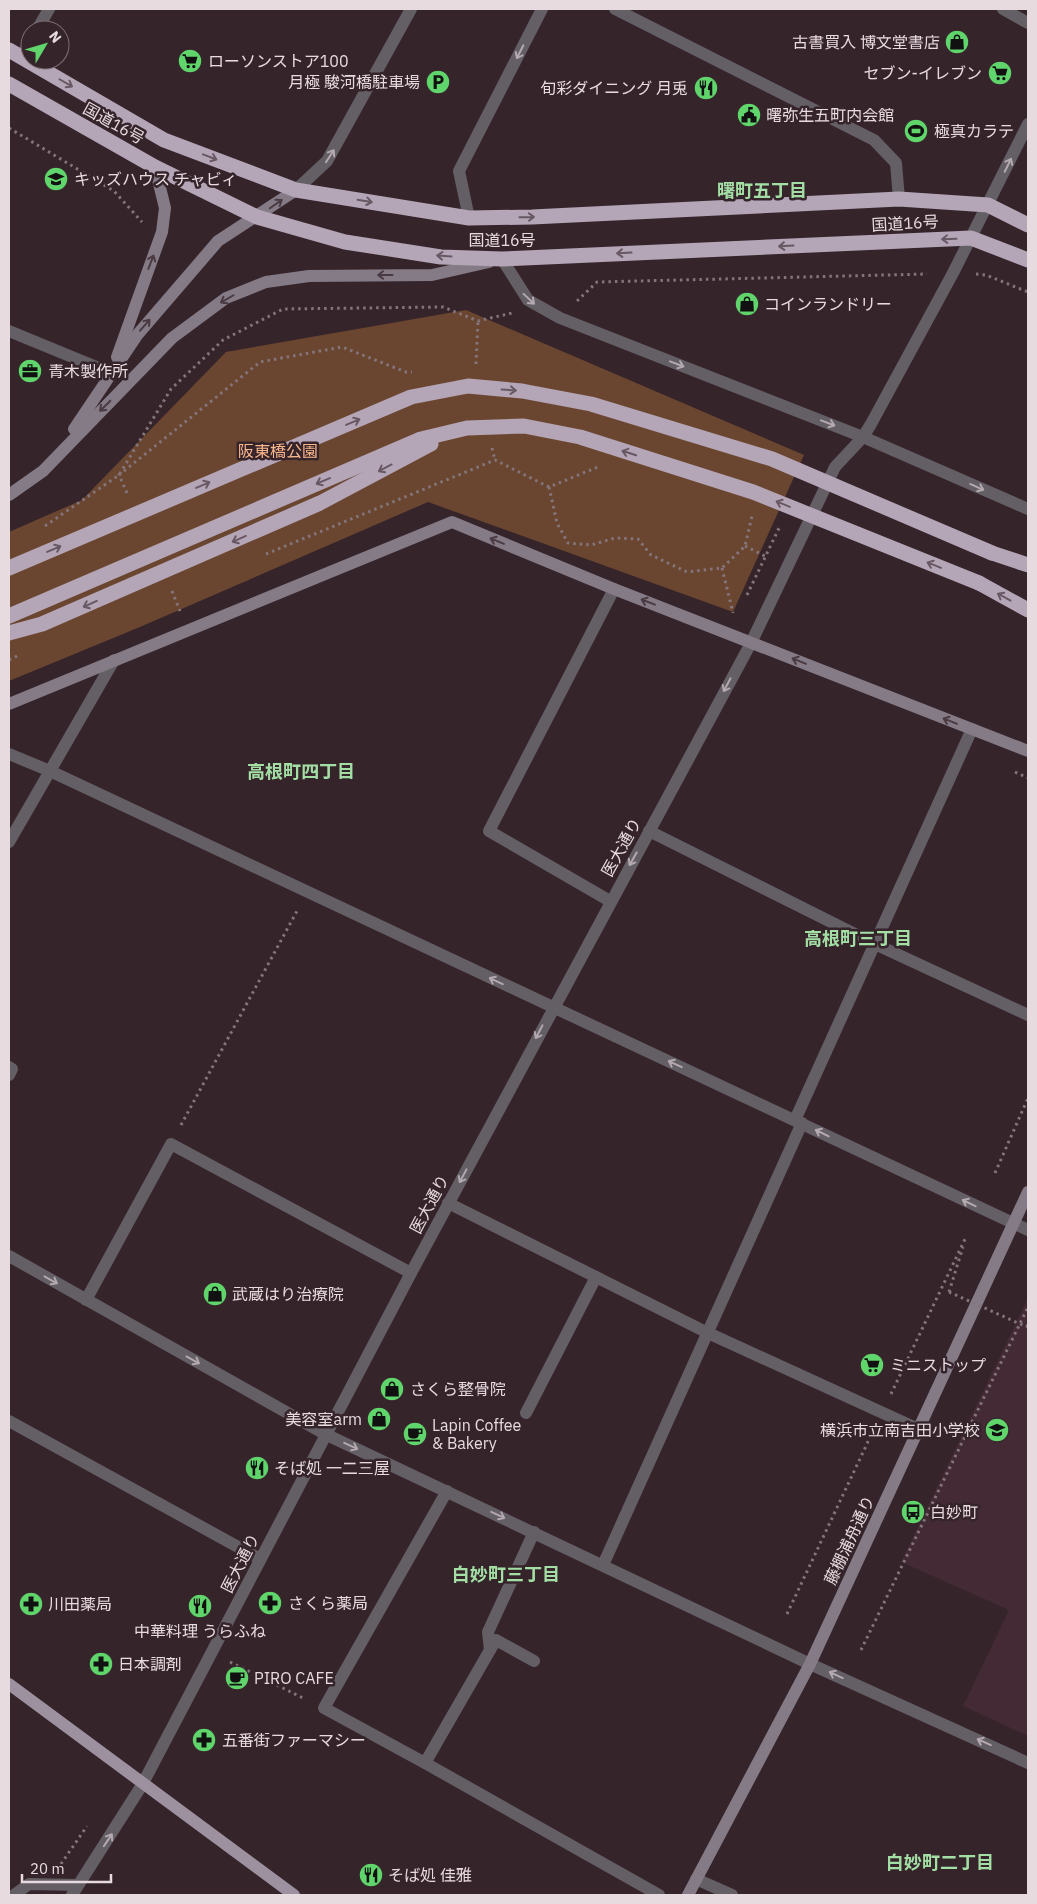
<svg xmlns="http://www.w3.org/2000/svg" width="1037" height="1904" viewBox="0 0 1037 1904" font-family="'IBM Plex Sans','Noto Sans JP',sans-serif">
	<rect width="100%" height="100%" fill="#36242b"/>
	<!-- built -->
	<path fill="#432a35" d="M 1028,1298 L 1028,1736 L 963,1706 L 1009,1610 L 901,1562 Z"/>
	<!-- green -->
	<path fill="#6a4630" d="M 466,310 L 804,455 L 733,612 L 428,502 L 140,627 L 9,681 L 9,532 L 82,500 L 226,352 Z"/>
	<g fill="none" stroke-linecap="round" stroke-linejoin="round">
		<!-- path -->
		<g stroke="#84757b" stroke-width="3" stroke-dasharray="2.5 4" stroke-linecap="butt">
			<path d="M 9,128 L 114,191 L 142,222"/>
			<path d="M 976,274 L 986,275 L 1028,292"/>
			<path d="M 577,301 L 597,282 L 927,274"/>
			<path d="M 476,364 L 478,321"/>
			<path d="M 492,448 L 495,460"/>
			<path d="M 549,487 L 557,523 L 568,543 L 591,545 L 615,538 L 638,539 L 651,555 L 687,572 L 722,568 L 745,546 L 752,516"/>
			<path d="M 127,493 L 119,475 L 260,362 L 342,347 L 406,372 L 412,372"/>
			<path d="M 45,526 L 119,475 L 171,389 L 223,340 L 283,309 L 443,307 L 478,321 L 512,313"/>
			<path d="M 745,546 L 765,556"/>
			<path d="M 266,554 L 495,460 L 549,487 L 598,467"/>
			<path d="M 722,568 L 733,613"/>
			<path d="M 172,591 L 180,611"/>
			<path d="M 747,595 L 780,526"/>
			<path d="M 9,660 L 17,656"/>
			<path d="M 1015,772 L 1028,778"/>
			<path d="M 181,1125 L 297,911"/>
			<path d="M 995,1173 L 1028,1098"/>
			<path d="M 949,1292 L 963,1247"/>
			<path d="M 1027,1327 L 1028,1322"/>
			<path d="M 891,1394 L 966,1237"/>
			<path d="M 787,1614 L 873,1431"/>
			<path d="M 861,1650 L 1028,1307"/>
			<path d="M 230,1662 L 305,1699"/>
			<path d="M 61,1864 L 87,1826"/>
		</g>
		<!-- lane -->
		<g stroke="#645e65" stroke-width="12">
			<path d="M 37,30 L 49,9"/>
			<path d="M 21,57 L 30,42"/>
			<path d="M 649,831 L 875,944 L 1028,1015"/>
			<path d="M 9,1067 L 12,1069 L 9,1075"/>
			<path d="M 86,1300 L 171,1144 L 411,1273"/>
			<path d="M 526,1413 L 596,1277"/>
			<path d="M 9,1421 L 260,1559"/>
			<path d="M 490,1650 L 496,1640 L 534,1661"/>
			<path d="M 14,1895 L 29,1884 L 78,1885"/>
		</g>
		<!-- street -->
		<g stroke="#645e65" stroke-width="12">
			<path d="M 615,9 L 874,140 L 896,163 L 899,199"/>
			<path d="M 1003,9 L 1028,23"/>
			<path d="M 296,190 L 327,161 L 411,9"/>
			<path d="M 469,218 L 459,171 L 542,9"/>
			<path d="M 502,259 L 528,300 L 560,318 L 863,437 L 1028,509"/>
			<path d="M 9,331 L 111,373"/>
			<path d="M 9,754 L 50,771 L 1028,1230"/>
			<path d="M 9,842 L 114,660"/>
			<path d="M 610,901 L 489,831 L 614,589"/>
			<path d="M 795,1120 L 972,729"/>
			<path d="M 448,1203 L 708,1333 L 918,1429"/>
			<path d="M 9,1256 L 325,1434 L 810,1664 L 1028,1763"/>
			<path d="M 447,1491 L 324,1708 L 425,1763 L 659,1895"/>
			<path d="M 603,1565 L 802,1123"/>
			<path d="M 425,1763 L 490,1650 L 488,1632 L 534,1532"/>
			<path d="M 696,1879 L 732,1895"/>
			<path d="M 72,1895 L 142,1785 L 411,1273 L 751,643 L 835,467 L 863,437 L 871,424 L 953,273 L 1028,124"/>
		</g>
		<!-- secondary -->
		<g stroke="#847b86" stroke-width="12">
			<path d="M 117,357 L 162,232 L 165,208 L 155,167"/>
			<path d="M 74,429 L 138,334 L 218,241 L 296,190"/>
			<path d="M 9,495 L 43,471 L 172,338 L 226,298 L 266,282 L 309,276 L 432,275 L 489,262"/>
			<path d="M 9,704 L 452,522 L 614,589 L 1028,751"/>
			<path d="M 688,1895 L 810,1664 L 1028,1192"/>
		</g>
		<!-- primary -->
		<path stroke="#9d91a0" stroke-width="12" d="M 9,1684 L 294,1895"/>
		<!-- highway -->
		<g stroke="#b4a5b7" stroke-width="15">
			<path d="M 9,50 L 164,140 L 296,190 L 469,218 L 532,217 L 899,199 L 988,205 L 1028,225"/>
			<path d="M 9,84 L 155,167 L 257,217 L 345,242 L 441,257 L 502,259 L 971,238 L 1028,260"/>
			<path d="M 992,553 L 1028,565"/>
			<path d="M 979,583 L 1028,610"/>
		</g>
		<!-- path-bridge -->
		<path stroke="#84757b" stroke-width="3" stroke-dasharray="2.5 4" stroke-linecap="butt" d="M 949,1292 L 1027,1327"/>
		<!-- highway-bridge -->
		<g stroke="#b4a5b7" stroke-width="15">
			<path d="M 9,568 L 411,397 L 468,386 L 522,391 L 591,404 L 772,459 L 992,553"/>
			<path d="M 9,616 L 421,439 L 467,428 L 524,426 L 580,437 L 753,492 L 979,583"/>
			<path d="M 9,633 L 42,624 L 320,503 L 431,444"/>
		</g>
	</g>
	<!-- one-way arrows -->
	<defs><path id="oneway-shaft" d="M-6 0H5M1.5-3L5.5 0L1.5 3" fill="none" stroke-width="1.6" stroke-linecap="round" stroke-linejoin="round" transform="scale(1.25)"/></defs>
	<g stroke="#b3a9af">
		<use href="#oneway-shaft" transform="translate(520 52) rotate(117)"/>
		<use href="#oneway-shaft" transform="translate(330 156) rotate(-57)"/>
		<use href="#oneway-shaft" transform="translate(1008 165) rotate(-64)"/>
		<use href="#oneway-shaft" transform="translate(529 299) rotate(43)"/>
		<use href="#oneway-shaft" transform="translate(677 364) rotate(21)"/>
		<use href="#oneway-shaft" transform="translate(828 423) rotate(21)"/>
		<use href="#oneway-shaft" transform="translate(977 487) rotate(24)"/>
		<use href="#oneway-shaft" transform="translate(727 685) rotate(118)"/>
		<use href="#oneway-shaft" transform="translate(633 859) rotate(119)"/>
		<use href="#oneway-shaft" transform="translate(496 981) rotate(-155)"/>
		<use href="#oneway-shaft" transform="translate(539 1032) rotate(118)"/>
		<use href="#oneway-shaft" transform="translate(675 1064) rotate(-155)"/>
		<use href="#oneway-shaft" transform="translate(822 1133) rotate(-154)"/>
		<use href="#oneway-shaft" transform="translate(463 1176) rotate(118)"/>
		<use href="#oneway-shaft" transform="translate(969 1203) rotate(-154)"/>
		<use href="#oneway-shaft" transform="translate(51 1280) rotate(29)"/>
		<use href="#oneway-shaft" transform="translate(193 1360) rotate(29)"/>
		<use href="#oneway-shaft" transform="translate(351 1446) rotate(25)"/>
		<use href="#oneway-shaft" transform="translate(498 1515) rotate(25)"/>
		<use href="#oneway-shaft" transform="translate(836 1675) rotate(-155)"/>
		<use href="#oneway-shaft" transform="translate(984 1742) rotate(-156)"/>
		<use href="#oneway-shaft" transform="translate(108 1840) rotate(-56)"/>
	</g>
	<g stroke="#685863">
		<use href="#oneway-shaft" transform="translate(66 83) rotate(30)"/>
		<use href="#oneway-shaft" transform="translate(210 157) rotate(21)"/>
		<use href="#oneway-shaft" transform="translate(365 201) rotate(9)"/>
		<use href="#oneway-shaft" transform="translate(527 217) rotate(-1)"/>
		<use href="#oneway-shaft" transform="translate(949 239) rotate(178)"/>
		<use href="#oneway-shaft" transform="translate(786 246) rotate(177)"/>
		<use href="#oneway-shaft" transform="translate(624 253) rotate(177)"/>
		<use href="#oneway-shaft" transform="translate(444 256) rotate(-176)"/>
		<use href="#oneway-shaft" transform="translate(509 390) rotate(4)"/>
		<use href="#oneway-shaft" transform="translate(353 422) rotate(-23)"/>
		<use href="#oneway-shaft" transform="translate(629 453) rotate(-162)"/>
		<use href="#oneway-shaft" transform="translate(385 468) rotate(152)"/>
		<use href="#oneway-shaft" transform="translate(323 481) rotate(157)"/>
		<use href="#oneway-shaft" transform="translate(203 485) rotate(-23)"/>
		<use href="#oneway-shaft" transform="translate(783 504) rotate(-158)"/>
		<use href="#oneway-shaft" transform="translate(239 539) rotate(156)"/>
		<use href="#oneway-shaft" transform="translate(54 549) rotate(-23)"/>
		<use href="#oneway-shaft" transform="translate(934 565) rotate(-158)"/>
		<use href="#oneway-shaft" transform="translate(1004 597) rotate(-151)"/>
		<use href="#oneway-shaft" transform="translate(90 604) rotate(156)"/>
	</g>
	<g stroke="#4a3a42">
		<use href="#oneway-shaft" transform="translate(276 204) rotate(-35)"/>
		<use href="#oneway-shaft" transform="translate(151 262) rotate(-69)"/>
		<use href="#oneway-shaft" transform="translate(385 275) rotate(180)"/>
		<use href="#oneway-shaft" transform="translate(227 299) rotate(150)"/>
		<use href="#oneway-shaft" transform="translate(145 325) rotate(-49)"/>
		<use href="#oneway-shaft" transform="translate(105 406) rotate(135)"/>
		<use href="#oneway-shaft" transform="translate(497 541) rotate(-158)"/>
		<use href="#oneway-shaft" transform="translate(648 602) rotate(-159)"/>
		<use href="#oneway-shaft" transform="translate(799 661) rotate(-158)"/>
		<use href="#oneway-shaft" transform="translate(950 721) rotate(-158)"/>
	</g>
	<!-- icons -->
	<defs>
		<g id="shop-disc" transform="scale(1.25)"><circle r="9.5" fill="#60d56b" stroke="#36242b"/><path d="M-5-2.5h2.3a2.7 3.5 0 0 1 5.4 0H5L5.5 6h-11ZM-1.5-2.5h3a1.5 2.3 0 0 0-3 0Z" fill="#111"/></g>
		<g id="supermarket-disc" transform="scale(1.25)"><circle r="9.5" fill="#60d56b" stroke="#36242b"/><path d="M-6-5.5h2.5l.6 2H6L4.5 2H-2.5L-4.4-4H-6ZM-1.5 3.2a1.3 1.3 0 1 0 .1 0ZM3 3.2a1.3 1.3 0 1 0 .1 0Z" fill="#111"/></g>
		<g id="parking-disc" transform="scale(1.25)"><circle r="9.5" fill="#60d56b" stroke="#36242b"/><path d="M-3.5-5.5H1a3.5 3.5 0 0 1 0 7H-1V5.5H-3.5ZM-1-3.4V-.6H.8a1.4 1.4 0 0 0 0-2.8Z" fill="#111"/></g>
		<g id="restaurant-disc" transform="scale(1.25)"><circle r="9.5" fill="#60d56b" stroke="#36242b"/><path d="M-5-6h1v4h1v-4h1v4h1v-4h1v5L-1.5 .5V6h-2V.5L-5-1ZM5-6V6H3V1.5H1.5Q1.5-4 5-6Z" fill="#111"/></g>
		<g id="civic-disc" transform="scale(1.25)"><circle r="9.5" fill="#60d56b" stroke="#36242b"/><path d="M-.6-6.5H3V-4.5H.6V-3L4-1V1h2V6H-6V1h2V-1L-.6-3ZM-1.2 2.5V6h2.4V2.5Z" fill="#111"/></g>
		<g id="stadium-disc" transform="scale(1.25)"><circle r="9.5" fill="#60d56b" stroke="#36242b"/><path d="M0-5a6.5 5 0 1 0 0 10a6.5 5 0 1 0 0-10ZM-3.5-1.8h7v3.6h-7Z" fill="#111"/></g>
		<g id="school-disc" transform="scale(1.25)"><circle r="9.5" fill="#60d56b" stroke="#36242b"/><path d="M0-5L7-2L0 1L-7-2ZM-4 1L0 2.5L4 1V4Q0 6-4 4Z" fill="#111"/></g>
		<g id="office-disc" transform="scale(1.25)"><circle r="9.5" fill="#60d56b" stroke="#36242b"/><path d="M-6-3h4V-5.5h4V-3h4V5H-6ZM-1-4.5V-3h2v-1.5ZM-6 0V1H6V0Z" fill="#111"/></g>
		<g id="cafe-disc" transform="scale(1.25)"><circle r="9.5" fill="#60d56b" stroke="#36242b"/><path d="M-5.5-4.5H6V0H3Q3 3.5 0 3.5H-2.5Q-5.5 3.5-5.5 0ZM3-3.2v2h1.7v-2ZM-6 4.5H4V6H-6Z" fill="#111"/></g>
		<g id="bus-disc" transform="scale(1.25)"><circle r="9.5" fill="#60d56b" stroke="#36242b"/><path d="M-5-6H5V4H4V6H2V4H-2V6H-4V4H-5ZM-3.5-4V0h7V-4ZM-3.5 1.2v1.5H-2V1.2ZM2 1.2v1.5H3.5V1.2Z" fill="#111"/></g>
		<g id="pharmacy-disc" transform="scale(1.25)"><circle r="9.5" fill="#60d56b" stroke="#36242b"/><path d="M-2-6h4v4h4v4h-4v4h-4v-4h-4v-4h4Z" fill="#111"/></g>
	</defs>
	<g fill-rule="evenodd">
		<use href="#shop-disc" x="957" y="42"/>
		<use href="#supermarket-disc" x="190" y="61"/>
		<use href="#supermarket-disc" x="1000" y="73"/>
		<use href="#parking-disc" x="438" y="82"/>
		<use href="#restaurant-disc" x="706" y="88"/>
		<use href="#civic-disc" x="749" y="115"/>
		<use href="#stadium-disc" x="916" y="131"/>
		<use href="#school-disc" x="56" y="179"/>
		<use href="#shop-disc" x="747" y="304"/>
		<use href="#office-disc" x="30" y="371"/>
		<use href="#shop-disc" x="215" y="1294"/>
		<use href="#supermarket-disc" x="872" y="1365"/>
		<use href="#shop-disc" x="392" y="1389"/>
		<use href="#shop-disc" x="379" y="1419"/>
		<use href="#school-disc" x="997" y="1430"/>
		<use href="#cafe-disc" x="415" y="1434"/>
		<use href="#restaurant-disc" x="257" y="1468"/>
		<use href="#bus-disc" x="913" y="1512"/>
		<use href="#pharmacy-disc" x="270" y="1603"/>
		<use href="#pharmacy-disc" x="31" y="1604"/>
		<use href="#restaurant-disc" x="200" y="1606"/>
		<use href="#pharmacy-disc" x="101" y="1664"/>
		<use href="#cafe-disc" x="237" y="1678"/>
		<use href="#pharmacy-disc" x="204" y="1740"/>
		<use href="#restaurant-disc" x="371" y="1875"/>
	</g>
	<g text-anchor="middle" stroke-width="5" stroke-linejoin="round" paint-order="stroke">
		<!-- poi labels -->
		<g font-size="16" fill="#e7dbe0" stroke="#36242b" text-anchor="start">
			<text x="940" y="48" text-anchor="end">古書買入 博文堂書店</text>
			<text x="208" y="67">ローソンストア100</text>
			<text x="982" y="79" text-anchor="end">セブン-イレブン</text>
			<text x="420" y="88" text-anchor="end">月極 駿河橋駐車場</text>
			<text x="688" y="94" text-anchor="end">旬彩ダイニング 月兎</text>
			<text x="766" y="121">曙弥生五町内会館</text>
			<text x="934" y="137">極真カラテ</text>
			<text x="74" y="185">キッズハウス チャビィ</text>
			<text x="764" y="310">コインランドリー</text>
			<text x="48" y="377">青木製作所</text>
			<text x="232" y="1300">武蔵はり治療院</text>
			<text x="890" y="1371">ミニストップ</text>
			<text x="410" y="1395">さくら整骨院</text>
			<text x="362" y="1425" text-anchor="end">美容室arm</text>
			<text x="432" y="1431">Lapin Coffee<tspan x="432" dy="18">&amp; Bakery</tspan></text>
			<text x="980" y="1436" text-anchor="end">横浜市立南吉田小学校</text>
			<text x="274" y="1474">そば処 一二三屋</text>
			<text x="930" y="1518">白妙町</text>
			<text x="288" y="1609">さくら薬局</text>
			<text x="48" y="1610">川田薬局</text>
			<text x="200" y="1637" text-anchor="middle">中華料理 うらふね</text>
			<text x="118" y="1670">日本調剤</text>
			<text x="254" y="1684">PIRO CAFE</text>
			<text x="222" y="1746">五番街ファーマシー</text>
			<text x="388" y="1881">そば処 佳雅</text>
		</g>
		<!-- street labels -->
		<g font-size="16" fill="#e7dbe0" stroke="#36242b">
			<text transform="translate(114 123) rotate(29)" y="6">国道16号</text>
			<text transform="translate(905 223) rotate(-3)" y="6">国道16号</text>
			<text x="502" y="246">国道16号</text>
			<text transform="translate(621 847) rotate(-61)" y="6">医大通り</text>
			<text transform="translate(429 1204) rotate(-62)" y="6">医大通り</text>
			<text transform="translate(849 1540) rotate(-65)" y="6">藤棚浦舟通り</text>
			<text transform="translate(240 1563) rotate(-63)" y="6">医大通り</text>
		</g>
		<!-- park labels -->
		<g font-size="16" fill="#fab78c" stroke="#36242b">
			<text x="278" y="457">阪東橋公園</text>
		</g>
		<!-- neighbourhood labels -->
		<g font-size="18" font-weight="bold" fill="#a3dfa5" stroke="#36242b">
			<text x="762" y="197">曙町五丁目</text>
			<text x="301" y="778">高根町四丁目</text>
			<text x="858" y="945">高根町三丁目</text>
			<text x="506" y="1581">白妙町三丁目</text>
			<text x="940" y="1869">白妙町二丁目</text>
		</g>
	</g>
	<!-- border -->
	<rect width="1037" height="1904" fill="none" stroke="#e7dbe0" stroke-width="20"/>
	<!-- north arrow -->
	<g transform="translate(45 45) rotate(52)"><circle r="24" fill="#36242b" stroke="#7d6d73"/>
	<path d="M0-4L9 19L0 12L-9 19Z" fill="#60d56b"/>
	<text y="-8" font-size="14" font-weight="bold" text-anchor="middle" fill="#e7dbe0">N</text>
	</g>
	<!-- scale -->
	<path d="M22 1874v8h89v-8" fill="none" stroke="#e7dbe0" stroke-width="2.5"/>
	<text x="30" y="1874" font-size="15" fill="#e7dbe0" stroke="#36242b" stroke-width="4" paint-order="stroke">20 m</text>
</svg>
